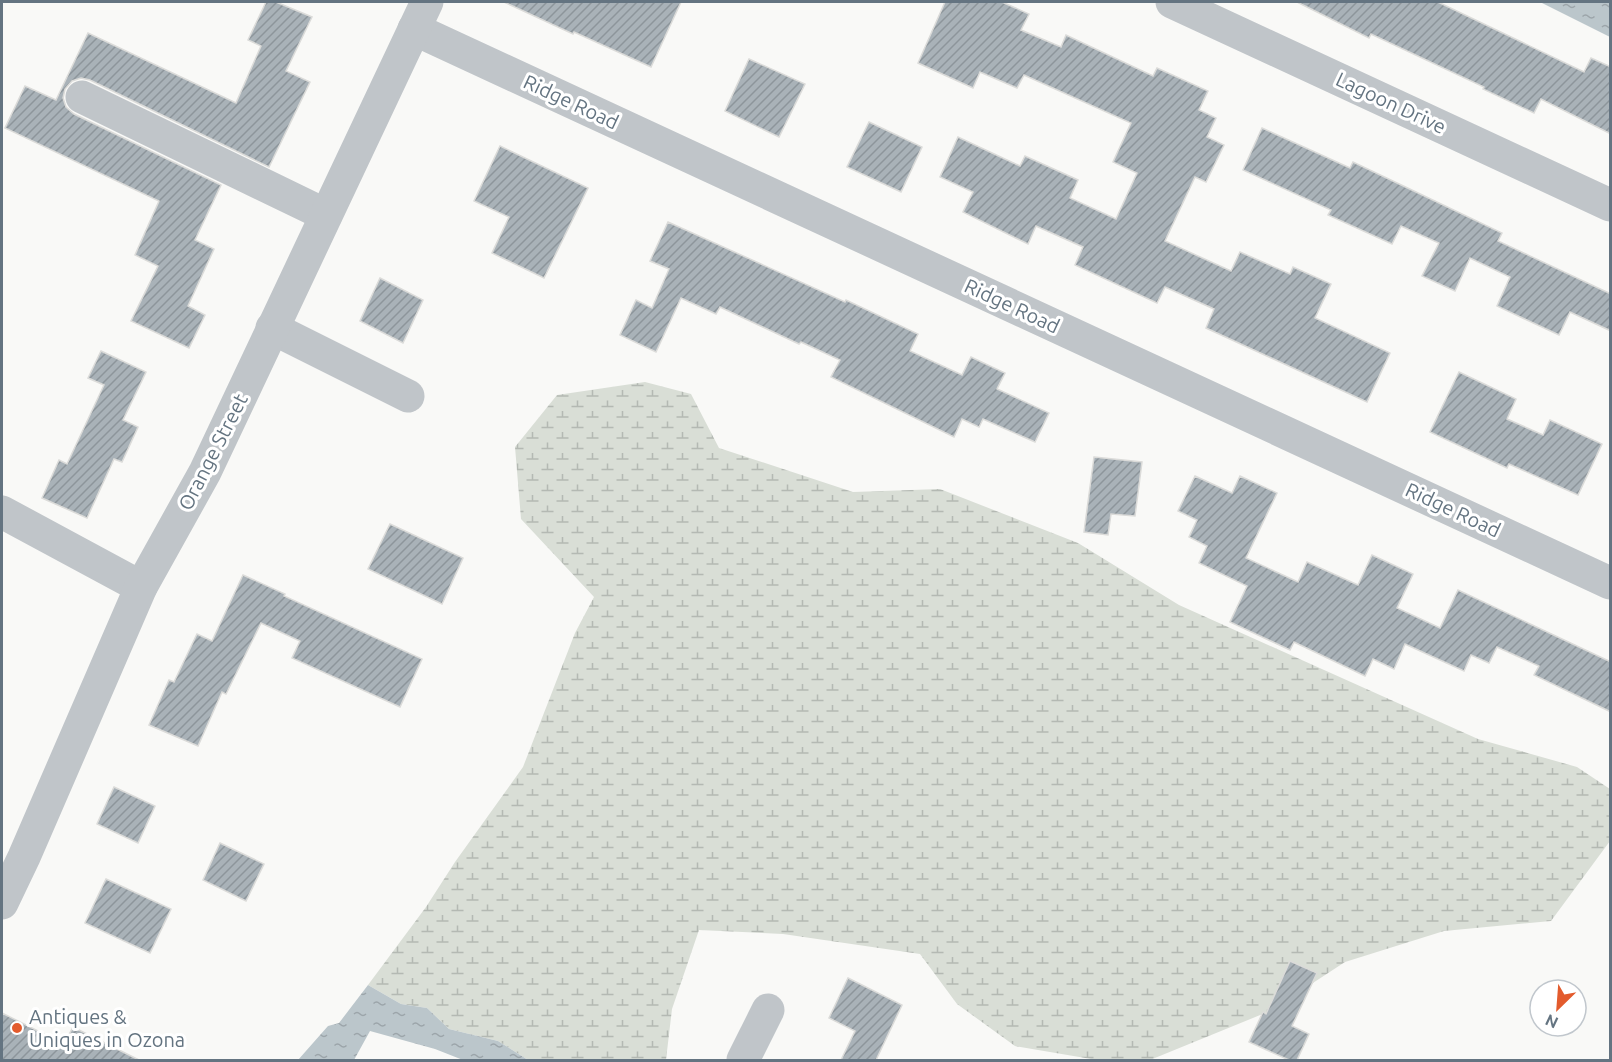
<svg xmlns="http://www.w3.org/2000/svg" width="1612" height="1062" viewBox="0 0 1612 1062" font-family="Ubuntu,sans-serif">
	<defs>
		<pattern id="wetland-marsh" width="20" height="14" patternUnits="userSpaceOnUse" patternTransform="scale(1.5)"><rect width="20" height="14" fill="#d9ded6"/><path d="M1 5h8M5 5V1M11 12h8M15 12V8" fill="none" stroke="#b4b9b3"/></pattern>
		<pattern id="water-ripples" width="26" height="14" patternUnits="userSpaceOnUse" patternTransform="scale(1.5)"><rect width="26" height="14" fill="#bbc6cb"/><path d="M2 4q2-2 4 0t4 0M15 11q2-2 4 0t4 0" fill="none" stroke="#9ca5aa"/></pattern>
		<pattern id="building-hatch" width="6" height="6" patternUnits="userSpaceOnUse" patternTransform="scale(1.5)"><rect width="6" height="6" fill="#a9b2b8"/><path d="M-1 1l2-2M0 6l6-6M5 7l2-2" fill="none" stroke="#8d959b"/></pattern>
	</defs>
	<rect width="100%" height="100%" fill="#f9f9f7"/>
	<!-- wetland -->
	<path fill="url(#wetland-marsh)" d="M 645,382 L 691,394 L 719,448 L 853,492 L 940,489 L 1078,543 L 1179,605 L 1478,739 L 1577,767 L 1610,789 L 1610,841 L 1551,921 L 1444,931 L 1345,962 L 1270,1011 L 1150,1060 L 1097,1060 L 1015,1046 L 957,1004 L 920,954 L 783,934 L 699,930 L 672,1009 L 666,1060 L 528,1060 L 498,1041 L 449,1029 L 427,1008 L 401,1004 L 368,985 L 426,907 L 455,862 L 523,767 L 575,633 L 594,597 L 521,519 L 515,447 L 557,395 Z"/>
	<!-- water -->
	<g fill="url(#water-ripples)">
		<path d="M 1540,2 L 1610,2 L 1610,37 Z"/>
		<path d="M 368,985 L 401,1004 L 427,1008 L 449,1029 L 498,1041 L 528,1060 L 463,1060 L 435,1049 L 370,1031 L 354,1060 L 298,1060 L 328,1026 L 339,1023 Z"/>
	</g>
	<!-- building -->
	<g fill="url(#building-hatch)" stroke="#dbdbd9" stroke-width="1.5">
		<path d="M 266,2 L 276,2 L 312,17 L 286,71 L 310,82 L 269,167 L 90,80 L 81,78 L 72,81 L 65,89 L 63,98 L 66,107 L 74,114 L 221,185 L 195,240 L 214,249 L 188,306 L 205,315 L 189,348 L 131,321 L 158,266 L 135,255 L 159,201 L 5,128 L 25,86 L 56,100 L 88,33 L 236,103 L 261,46 L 248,40 Z"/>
		<path d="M 504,2 L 681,2 L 651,67 L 574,32 L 573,34 Z"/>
		<path d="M 945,2 L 1002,2 L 1029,14 L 1021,30 L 1061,47 L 1066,35 L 1153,76 L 1157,68 L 1208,91 L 1199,110 L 1216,118 L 1207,137 L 1224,145 L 1206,182 L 1195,177 L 1165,241 L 1231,271 L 1240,252 L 1290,274 L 1293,267 L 1331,284 L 1315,318 L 1390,353 L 1367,402 L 1206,328 L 1214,309 L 1165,287 L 1157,303 L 1075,265 L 1083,247 L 1036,226 L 1028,244 L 963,212 L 973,192 L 940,177 L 958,137 L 1020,166 L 1025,156 L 1078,180 L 1070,198 L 1116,219 L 1137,173 L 1113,162 L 1131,123 L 1024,75 L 1017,88 L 980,72 L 973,88 L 918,63 Z"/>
		<path d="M 1297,2 L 1438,2 L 1584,72 L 1591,58 L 1611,67 L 1611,134 L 1541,99 L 1534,113 L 1483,89 L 1484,87 L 1371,34 L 1369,38 Z"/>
		<path d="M 749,59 L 805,84 L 779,137 L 725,111 Z"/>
		<path d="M 869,122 L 922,147 L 901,192 L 847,167 Z"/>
		<path d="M 1262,128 L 1350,168 L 1353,162 L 1416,192 L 1502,233 L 1498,241 L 1611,294 L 1611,331 L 1570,312 L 1559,335 L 1497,306 L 1510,277 L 1470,258 L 1455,291 L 1422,276 L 1439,243 L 1401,226 L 1392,244 L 1328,215 L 1331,210 L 1243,170 Z"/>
		<path d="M 500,146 L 588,188 L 544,278 L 492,253 L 509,217 L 474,201 Z"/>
		<path d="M 668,222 L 845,302 L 846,300 L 918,334 L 910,351 L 962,375 L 971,357 L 1005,373 L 997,389 L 1049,413 L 1035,442 L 983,419 L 979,427 L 962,419 L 954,437 L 831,377 L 840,360 L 801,342 L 799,344 L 720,307 L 716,314 L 681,298 L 656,352 L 620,335 L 636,300 L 652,308 L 669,269 L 650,261 Z"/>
		<path d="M 380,278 L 423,300 L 403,343 L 360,321 Z"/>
		<path d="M 101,351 L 146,372 L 123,420 L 138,427 L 122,462 L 114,459 L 87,518 L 42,498 L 59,460 L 67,464 L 104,385 L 88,378 Z"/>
		<path d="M 1459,372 L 1516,399 L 1507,419 L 1543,435 L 1550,420 L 1602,444 L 1578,495 L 1509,464 L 1507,468 L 1430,432 Z"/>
		<path d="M 1094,457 L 1142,462 L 1135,516 L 1111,514 L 1108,535 L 1084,532 Z"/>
		<path d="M 1195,476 L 1232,493 L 1240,476 L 1277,493 L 1246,558 L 1298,582 L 1307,562 L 1358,585 L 1372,555 L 1413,574 L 1397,608 L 1440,628 L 1458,590 L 1611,662 L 1611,712 L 1534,675 L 1539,666 L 1497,647 L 1489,663 L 1471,655 L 1464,671 L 1405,644 L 1394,669 L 1373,659 L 1365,676 L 1294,642 L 1290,650 L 1230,622 L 1247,586 L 1199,563 L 1207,546 L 1189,537 L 1197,520 L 1178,511 Z"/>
		<path d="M 390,524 L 463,558 L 442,604 L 368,569 Z"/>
		<path d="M 243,575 L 285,594 L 284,596 L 422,659 L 400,707 L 292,658 L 300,641 L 261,623 L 226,694 L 222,692 L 198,746 L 149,725 L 169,680 L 174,682 L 197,634 L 212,641 Z"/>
		<path d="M 114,787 L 155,806 L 138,843 L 97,824 Z"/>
		<path d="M 220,843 L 264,864 L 246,901 L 203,880 Z"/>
		<path d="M 106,879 L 171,909 L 150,953 L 85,923 Z"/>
		<path d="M 1290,961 L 1317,973 L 1292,1026 L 1309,1034 L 1297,1060 L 1289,1060 L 1249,1042 L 1263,1012 L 1266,1014 Z"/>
		<path d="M 848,978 L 902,1005 L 876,1060 L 841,1060 L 855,1031 L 829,1018 Z"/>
		<path d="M 2,1013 L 64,1044 L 73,1027 L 139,1060 L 2,1060 Z"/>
	</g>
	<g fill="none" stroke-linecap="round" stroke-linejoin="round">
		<!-- minor -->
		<g stroke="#c0c5c9" stroke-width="33">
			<path d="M 1172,2 L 1610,205"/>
			<path d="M 414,29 L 1610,583"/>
			<path d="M 82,97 L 326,215"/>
			<path d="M 272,328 L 408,396"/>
			<path d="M 2,512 L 141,587"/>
			<path d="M 2,903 L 24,857 L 141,587 L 205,472 L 427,2"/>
			<path d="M 743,1060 L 768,1010"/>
		</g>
	</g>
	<!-- markers -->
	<circle fill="#e35b2d" stroke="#fff" stroke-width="2" cx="17" cy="1028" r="6"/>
	<g text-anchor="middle" stroke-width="6" stroke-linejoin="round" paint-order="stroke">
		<!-- street labels -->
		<g font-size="20" fill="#647481" stroke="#fff">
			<text transform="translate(571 102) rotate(25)" y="7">Ridge Road</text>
			<text transform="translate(1391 103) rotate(25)" y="7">Lagoon Drive</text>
			<text transform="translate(1012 306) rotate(25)" y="7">Ridge Road</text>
			<text transform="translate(213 452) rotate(-63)" y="7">Orange Street</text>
			<text transform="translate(1453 510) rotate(25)" y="7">Ridge Road</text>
		</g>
		<!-- poi labels -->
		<g font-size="20" fill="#647481" stroke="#fff" text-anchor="start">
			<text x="29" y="1024">Antiques &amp;<tspan x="29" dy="23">Uniques in Ozona</tspan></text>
		</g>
	</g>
	<!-- border -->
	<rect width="1612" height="1062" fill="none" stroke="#647481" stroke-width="6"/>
	<!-- north arrow -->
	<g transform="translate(1558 1008) rotate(205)"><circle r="28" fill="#ffffff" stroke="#c1c7cd" stroke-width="1.5"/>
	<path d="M0-4.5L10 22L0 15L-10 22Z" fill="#e35b2d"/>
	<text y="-9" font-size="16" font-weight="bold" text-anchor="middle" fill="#647481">N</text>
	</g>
</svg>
